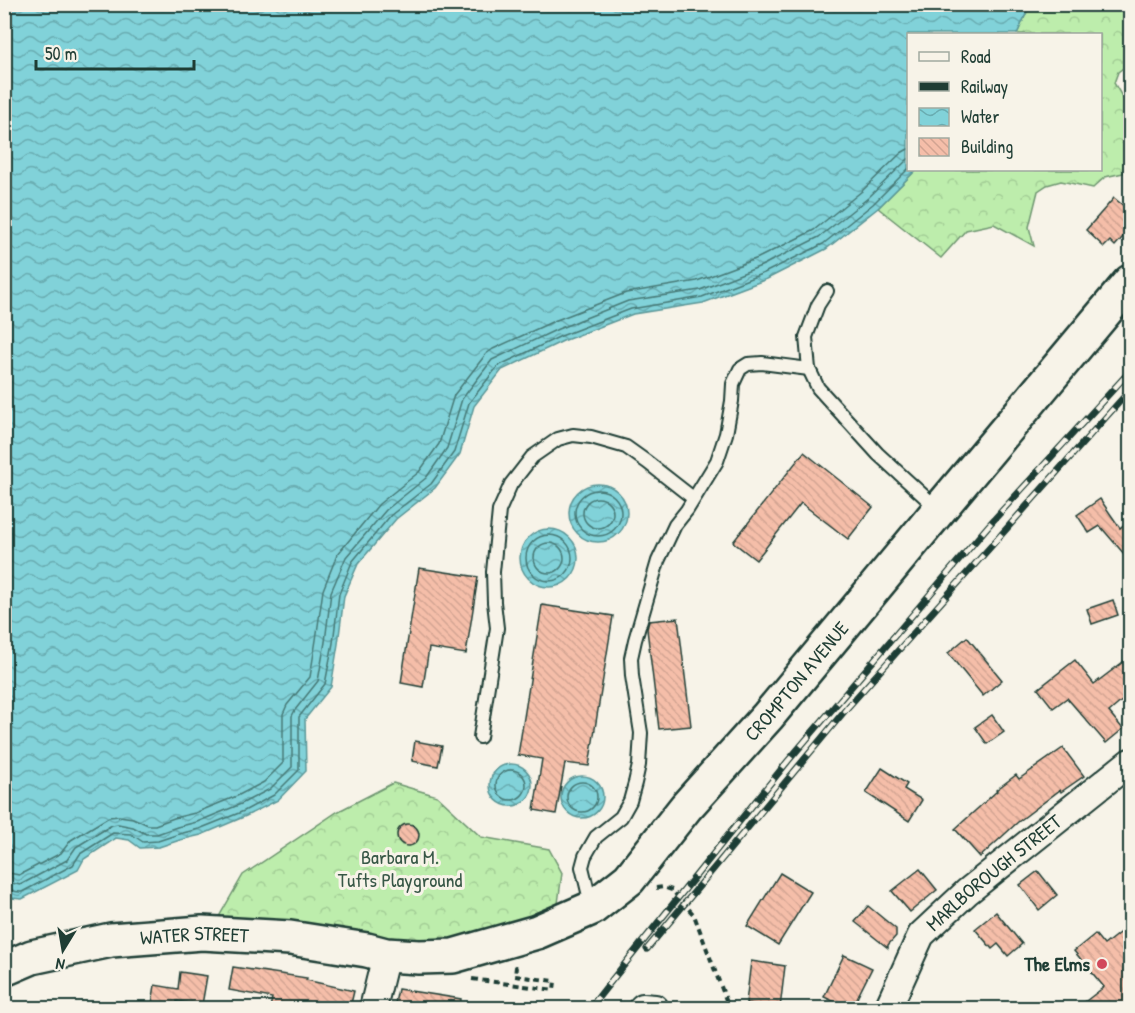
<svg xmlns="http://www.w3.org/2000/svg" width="1135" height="1013" viewBox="0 0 1135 1013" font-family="'Patrick Hand',sans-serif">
	<defs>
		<pattern id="forest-crowns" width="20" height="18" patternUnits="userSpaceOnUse" patternTransform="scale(1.5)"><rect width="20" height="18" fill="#bdedac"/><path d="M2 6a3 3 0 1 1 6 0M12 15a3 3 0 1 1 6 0" fill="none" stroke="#a2cc95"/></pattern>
		<pattern id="water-waves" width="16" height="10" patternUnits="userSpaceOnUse" patternTransform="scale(1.5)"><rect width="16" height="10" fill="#81d2d9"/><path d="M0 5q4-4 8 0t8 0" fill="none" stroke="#69acb1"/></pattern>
		<pattern id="building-back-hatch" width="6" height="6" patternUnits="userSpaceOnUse" patternTransform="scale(1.5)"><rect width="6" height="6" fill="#f5bea9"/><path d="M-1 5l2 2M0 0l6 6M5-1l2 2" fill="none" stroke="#d2a492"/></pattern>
	</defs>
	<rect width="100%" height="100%" fill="#f7f3e8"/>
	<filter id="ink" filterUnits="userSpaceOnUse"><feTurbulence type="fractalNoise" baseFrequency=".0167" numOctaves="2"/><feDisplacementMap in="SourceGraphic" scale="12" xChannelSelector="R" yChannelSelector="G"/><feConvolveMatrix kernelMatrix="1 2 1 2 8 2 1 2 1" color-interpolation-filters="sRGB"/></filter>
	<g filter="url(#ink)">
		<!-- forest -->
		<g fill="url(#forest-crowns)" stroke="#6e9570" stroke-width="1.5">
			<path d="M 1030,5 L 1130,5 L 1130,67 L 1126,66 L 1118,72 L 1114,83 L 1128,107 L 1130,107 L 1130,165 L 1123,173 L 1105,177 L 1093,188 L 1061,181 L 1047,185 L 1038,191 L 1029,227 L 1034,246 L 994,224 L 966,230 L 941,258 L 878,208 L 916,170 L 1100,170 L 1100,34 L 1017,34 Z"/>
			<path d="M 393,783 L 437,796 L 481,837 L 549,849 L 562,873 L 557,911 L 420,949 L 216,922 L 243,875 L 337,812 Z"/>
		</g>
		<!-- water -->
		<g fill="url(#water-waves)" stroke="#5a9697" stroke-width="1.5">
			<path d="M 5,4 L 1030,4 L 1030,5 L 1017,34 L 908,34 L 908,170 L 916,170 L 878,208 L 826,249 L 767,279 L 703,303 L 633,314 L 563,341 L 502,370 L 474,406 L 460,454 L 435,488 L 396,519 L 358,564 L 344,596 L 338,644 L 331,687 L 305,719 L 306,771 L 278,800 L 246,816 L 201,835 L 180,840 L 159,847 L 140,848 L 129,840 L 116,838 L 84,859 L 78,870 L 22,899 L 11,898 L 4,894 Z"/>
			<circle cx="598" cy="513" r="29"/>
			<circle cx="549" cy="558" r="29"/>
			<circle cx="511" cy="785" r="21"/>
			<circle cx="582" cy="797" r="21"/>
		</g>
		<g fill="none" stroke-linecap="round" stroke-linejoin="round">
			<!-- shore -->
			<g stroke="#467976" stroke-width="1.5">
				<circle cx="598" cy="513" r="23"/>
				<circle cx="598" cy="513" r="15"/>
				<circle cx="549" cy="558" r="23"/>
				<circle cx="549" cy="558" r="15"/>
				<circle cx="511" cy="785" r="15"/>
				<circle cx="582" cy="797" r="15"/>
				<path d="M 4,872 L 19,875 L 61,853 L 71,840 L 109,817 L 119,816 L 133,818 L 148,825 L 155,825 L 174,818 L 195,813 L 237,796 L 264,782 L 283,763 L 283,714 L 287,705 L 310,677 L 316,640 L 323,590 L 337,555 L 379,504 L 419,472 L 439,444 L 454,395 L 486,354 L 493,349 L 554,321 L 626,293 L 697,281 L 758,258 L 814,230 L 862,191 L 901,153 L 908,149"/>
				<path d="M 4,881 L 20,885 L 67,860 L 76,847 L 112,825 L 118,824 L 133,827 L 146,834 L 157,834 L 177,827 L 197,822 L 241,804 L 270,789 L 292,767 L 292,716 L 295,710 L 318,681 L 325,642 L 331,592 L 346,557 L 386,510 L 426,478 L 447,448 L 462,399 L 492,360 L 558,329 L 628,301 L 700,290 L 761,266 L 819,237 L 868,198 L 908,159"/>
				<path d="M 4,888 C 12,888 12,893 22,892 L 73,865 L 80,854 L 113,833 L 131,834 L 143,842 L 158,841 L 179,834 L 199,829 L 244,811 L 274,795 L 299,770 L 299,717 L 325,684 L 333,643 L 339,594 L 352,562 L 391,515 L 431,484 L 454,452 L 469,403 L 498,366 L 561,336 L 631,309 L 702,297 L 764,273 L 823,244 L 873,204 L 908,169"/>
			</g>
		</g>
		<!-- building -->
		<g fill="url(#building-back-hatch)" stroke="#1f3d34" stroke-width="1.5">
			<path d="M 1114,198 L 1131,212 L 1131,228 L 1115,246 L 1110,241 L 1104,247 L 1086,230 Z"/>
			<path d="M 804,452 L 873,507 L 848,539 L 801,503 L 756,560 L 733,542 Z"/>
			<path d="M 1100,499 L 1120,528 L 1131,518 L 1131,562 L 1100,526 L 1089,533 L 1077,515 Z"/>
			<path d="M 419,568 L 478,577 L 466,654 L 429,648 L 423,687 L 401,683 Z"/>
			<path d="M 1113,600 L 1118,615 L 1092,624 L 1087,609 Z"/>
			<path d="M 542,605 L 613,616 L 589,766 L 565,763 L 556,814 L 534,810 L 542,759 L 518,755 Z"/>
			<path d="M 678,618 L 691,726 L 659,729 L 647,629 L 649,621 Z"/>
			<path d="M 967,637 L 1002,680 L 983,696 L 948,653 Z"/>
			<path d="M 1131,656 L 1131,693 L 1109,712 L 1123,729 L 1106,743 L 1067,698 L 1053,708 L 1038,689 L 1075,660 L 1094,684 Z"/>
			<path d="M 992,715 L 1004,732 L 987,744 L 975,727 Z"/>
			<path d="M 415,741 L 442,746 L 438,766 L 412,761 Z"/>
			<path d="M 1063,748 L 1084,776 L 1061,792 L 1060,790 L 1018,822 L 980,857 L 955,829 L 997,791 L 996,790 L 1016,775 L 1019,779 Z"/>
			<path d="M 882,768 L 907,784 L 904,789 L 922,800 L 909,821 L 866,793 Z"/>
			<circle cx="408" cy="835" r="11"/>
			<path d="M 920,869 L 937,890 L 910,912 L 892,891 Z"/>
			<path d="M 1038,871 L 1057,895 L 1039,910 L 1020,885 Z"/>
			<path d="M 780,873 L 811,892 L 778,945 L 747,926 Z"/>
			<path d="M 868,906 L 896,929 L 896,936 L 888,945 L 888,948 L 855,922 Z"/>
			<path d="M 996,912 L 1022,944 L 1008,956 L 998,944 L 992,949 L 975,929 Z"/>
			<path d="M 1123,930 L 1131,940 L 1131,1008 L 1077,1008 L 1104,987 L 1074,951 L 1095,934 L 1104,945 Z"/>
			<path d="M 844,955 L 872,968 L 852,1008 L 848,1008 L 824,997 Z"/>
			<path d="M 751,961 L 785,966 L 780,1008 L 746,1003 Z"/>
			<path d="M 233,967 L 307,978 L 306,980 L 354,991 L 350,1008 L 270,1008 L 272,998 L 229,990 Z"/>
			<path d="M 180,972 L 207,976 L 202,1005 L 177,1001 L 176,1008 L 152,1004 L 155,985 L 178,989 Z"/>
			<path d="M 398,989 L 461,999 L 460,1008 L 394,1008 Z"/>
		</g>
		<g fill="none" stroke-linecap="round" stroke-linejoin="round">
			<!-- lane casing -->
			<g stroke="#1f3d34" stroke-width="16">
				<g id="lane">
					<path d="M 827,291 L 818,305 L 806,337 L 809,369 L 818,388 L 878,454 L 938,509"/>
					<path d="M 480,737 L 497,628 L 494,602 L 493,572 L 499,511 L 511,484 L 532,457 L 558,439 L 573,435 L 591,437 L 626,447 L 647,462 L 693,498"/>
					<path d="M 591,904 L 582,867 L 585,856 L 596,837 L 621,817 L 630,801 L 635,783 L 639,765 L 641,733 L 632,676 L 631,658 L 635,640 L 658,561 L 675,525 L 687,510 L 717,461 L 726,434 L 732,401 L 733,384 L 740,369 L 748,364 L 762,363 L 809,369"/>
				</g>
			</g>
			<!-- street casing -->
			<g stroke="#1f3d34" stroke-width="30">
				<g id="street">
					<path d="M 373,1008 L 386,955"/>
					<path d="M 642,1008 L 643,1007 L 655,1008"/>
					<path id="s1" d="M 888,1008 L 921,935 L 967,892 L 1130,762"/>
				</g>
			</g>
			<!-- secondary casing -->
			<g stroke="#1f3d34" stroke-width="38">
				<g id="secondary">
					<path id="s2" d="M 4,969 L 32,957 L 111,940 L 202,933 L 290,938 L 367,950 L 386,955 L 419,957 L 453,956 L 537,932 L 592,908 L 629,879 L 686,807 L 768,716 L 939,510 L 1130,282"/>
				</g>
			</g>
			<!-- path -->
			<g stroke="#1f3d34" stroke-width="4" stroke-dasharray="6 4.5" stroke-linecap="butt">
				<path d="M 656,888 L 663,887 L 672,890 L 694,915 L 729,1008"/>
				<path d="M 472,979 L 554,990 L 555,981 L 515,976 L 516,967 L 518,967"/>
			</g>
			<!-- lane -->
			<use href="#lane" stroke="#f7f3e8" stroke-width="12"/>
			<!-- street -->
			<use href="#street" stroke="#f7f3e8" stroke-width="26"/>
			<!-- secondary -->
			<use href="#secondary" stroke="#f7f3e8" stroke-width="33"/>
			<!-- rail casing -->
			<g stroke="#1f3d34" stroke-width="7">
				<g id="rail">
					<path d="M 647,949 L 847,708 L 1130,390"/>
					<path d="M 590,1008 L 612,980 L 788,761 L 989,525 L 1130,371"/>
				</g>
			</g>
			<!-- rail -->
			<use href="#rail" stroke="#f7f3e8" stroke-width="4.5" stroke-dasharray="14" stroke-linecap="butt"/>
		</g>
	</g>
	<!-- markers -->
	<circle fill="#d1495b" stroke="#f7f3e8" stroke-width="2" cx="1102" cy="964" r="6"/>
	<g text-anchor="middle" stroke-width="6" stroke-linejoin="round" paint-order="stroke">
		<!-- street labels -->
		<g font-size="20" fill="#1f3d34" stroke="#f7f3e8">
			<text dy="7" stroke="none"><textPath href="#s2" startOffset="909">CROMPTON AVENUE</textPath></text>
			<text dy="7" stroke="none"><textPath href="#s1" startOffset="176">MARLBOROUGH STREET</textPath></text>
			<text dy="7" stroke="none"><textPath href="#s2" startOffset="195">WATER STREET</textPath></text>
		</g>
		<!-- park labels -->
		<g font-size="20" fill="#375746" stroke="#f7f3e8">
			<text x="400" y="864">Barbara M.<tspan x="400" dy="23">Tufts Playground</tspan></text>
		</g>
		<!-- poi labels -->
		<g font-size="20" font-weight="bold" fill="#1f3d34" stroke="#f7f3e8" text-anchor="end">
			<text x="1090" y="971">The Elms</text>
		</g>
	</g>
	<!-- margin -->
	<rect width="1135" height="1013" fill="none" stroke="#f7f3e8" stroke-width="24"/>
	<rect x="12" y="12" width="1111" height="989" fill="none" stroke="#1f3d34" stroke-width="2" filter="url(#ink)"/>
	<!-- legend -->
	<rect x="907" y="33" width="195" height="138" fill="#f7f3e8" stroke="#a1aaa0" stroke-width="1.5"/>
	<rect x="919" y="52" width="30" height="9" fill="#f7f3e8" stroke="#a1aaa0" stroke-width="1.5"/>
	<text x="961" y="63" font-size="18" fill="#1f3d34">Road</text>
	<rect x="919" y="82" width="30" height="9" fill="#1f3d34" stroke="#a1aaa0" stroke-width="1.5"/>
	<text x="961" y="93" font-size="18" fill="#1f3d34">Railway</text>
	<rect x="919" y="108" width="30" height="18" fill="url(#water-waves)" stroke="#a1aaa0" stroke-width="1.5"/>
	<text x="961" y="123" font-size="18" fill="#1f3d34">Water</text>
	<rect x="919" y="138" width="30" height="18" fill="url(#building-back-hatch)" stroke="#a1aaa0" stroke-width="1.5"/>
	<text x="961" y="153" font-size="18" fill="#1f3d34">Building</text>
	<!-- north arrow -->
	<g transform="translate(63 950) rotate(191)" stroke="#f7f3e8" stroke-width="4.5" paint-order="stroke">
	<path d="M0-4.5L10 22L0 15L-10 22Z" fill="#1f3d34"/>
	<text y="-9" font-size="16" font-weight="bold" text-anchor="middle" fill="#1f3d34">N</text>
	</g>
	<!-- scale -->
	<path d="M36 60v9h158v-9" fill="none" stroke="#1f3d34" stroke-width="3"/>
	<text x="45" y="60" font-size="18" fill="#1f3d34" stroke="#f7f3e8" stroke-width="4.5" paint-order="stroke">50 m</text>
</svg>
